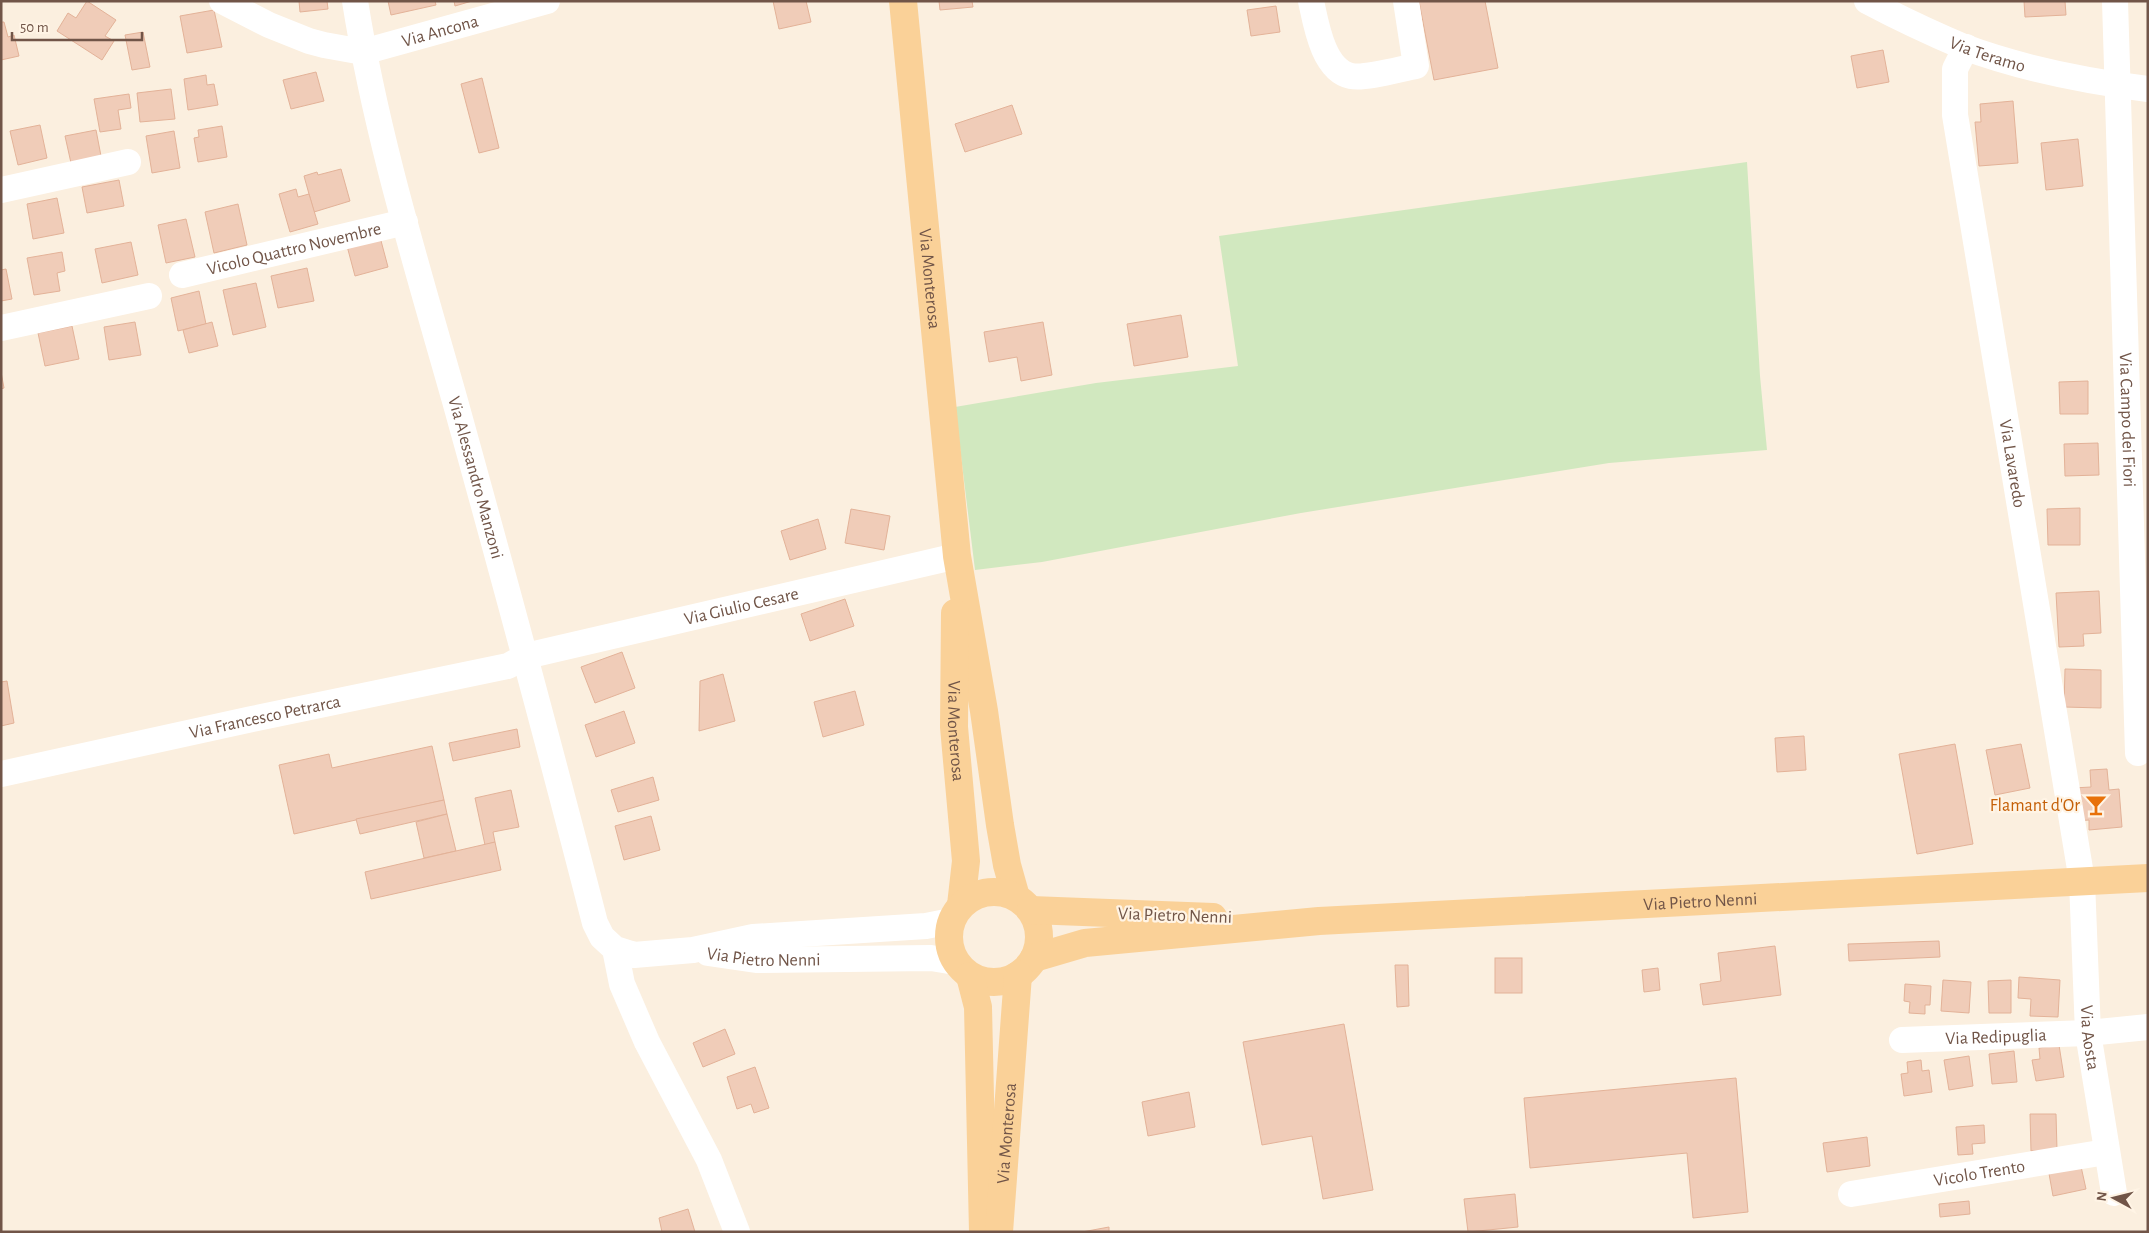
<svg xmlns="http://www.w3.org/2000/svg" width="2149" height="1233" viewBox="0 0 2149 1233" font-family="'Alegreya Sans',sans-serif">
	<rect width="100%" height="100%" fill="#fbefdf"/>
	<!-- green -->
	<path fill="#d1e8bf" d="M 1747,162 L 1760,376 L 1767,450 L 1609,463 L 1301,513 L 1042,562 L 975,570 L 955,407 L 1096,383 L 1238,366 L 1219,236 Z"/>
	<!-- building -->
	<g fill="#f0ccb8" stroke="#e3b298">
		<path d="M 87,1 L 116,20 L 105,36 L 114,41 L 102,60 L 57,31 L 68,13 L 76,18 Z"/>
		<path d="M 299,1 L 327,1 L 328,9 L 300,12 Z"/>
		<path d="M 388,1 L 435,1 L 436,5 L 391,15 Z"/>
		<path d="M 454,1 L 472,1 L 455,6 Z"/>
		<path d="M 773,1 L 806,1 L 811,22 L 779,29 Z"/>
		<path d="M 939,1 L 972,1 L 973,7 L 940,10 Z"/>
		<path d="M 1419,1 L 1485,1 L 1498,68 L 1434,80 Z"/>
		<path d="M 2024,1 L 2065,1 L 2066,15 L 2025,17 Z"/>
		<path d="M 1276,6 L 1280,32 L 1251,36 L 1247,10 Z"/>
		<path d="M 214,10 L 222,47 L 187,53 L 180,16 Z"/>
		<path d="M 1,22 L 4,22 L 8,37 L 14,35 L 19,56 L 1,60 Z"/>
		<path d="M 143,32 L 150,67 L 132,70 L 125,35 Z"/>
		<path d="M 1883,50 L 1889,82 L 1857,88 L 1851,56 Z"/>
		<path d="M 316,72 L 324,101 L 291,109 L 283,80 Z"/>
		<path d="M 206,75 L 207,85 L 214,84 L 218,105 L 188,110 L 184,79 Z"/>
		<path d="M 482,78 L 499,148 L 479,153 L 461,84 Z"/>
		<path d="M 171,89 L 175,119 L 140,122 L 137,93 Z"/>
		<path d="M 129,94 L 131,108 L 118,110 L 121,129 L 100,132 L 94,99 Z"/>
		<path d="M 2013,101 L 2018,163 L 1979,166 L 1975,122 L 1981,122 L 1980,104 Z"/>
		<path d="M 1012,105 L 1022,134 L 965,152 L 955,124 Z"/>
		<path d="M 40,125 L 47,158 L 18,165 L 10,131 Z"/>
		<path d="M 222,126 L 227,157 L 198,162 L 194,138 L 199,137 L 198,130 Z"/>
		<path d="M 96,130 L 101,156 L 71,163 L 65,136 Z"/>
		<path d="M 174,131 L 180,168 L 152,173 L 146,136 Z"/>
		<path d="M 2078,139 L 2083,186 L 2046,190 L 2041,143 Z"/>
		<path d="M 341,169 L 350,201 L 314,212 L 304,176 L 317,172 L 318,175 Z"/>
		<path d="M 119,180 L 124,206 L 87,213 L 82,187 Z"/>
		<path d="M 296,189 L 298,197 L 309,194 L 318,224 L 290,232 L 279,194 Z"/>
		<path d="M 57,198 L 64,233 L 33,239 L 27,204 Z"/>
		<path d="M 238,204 L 247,245 L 214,253 L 205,212 Z"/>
		<path d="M 186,219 L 195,257 L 166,263 L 158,225 Z"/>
		<path d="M 380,237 L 388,267 L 355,276 L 347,246 Z"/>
		<path d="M 131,242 L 138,275 L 102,283 L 95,249 Z"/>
		<path d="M 62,252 L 65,271 L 57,273 L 60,291 L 34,295 L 27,258 Z"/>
		<path d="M 307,268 L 314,301 L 278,308 L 271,276 Z"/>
		<path d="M 6,269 L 12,299 L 1,301 L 1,270 Z"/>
		<path d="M 256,283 L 266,327 L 233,335 L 223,290 Z"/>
		<path d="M 199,291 L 206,324 L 178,331 L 171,298 Z"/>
		<path d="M 1181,315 L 1188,357 L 1134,366 L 1127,324 Z"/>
		<path d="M 135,322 L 141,355 L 109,360 L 104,327 Z"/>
		<path d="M 212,322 L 218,346 L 189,353 L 183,330 Z"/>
		<path d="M 1043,322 L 1052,375 L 1021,381 L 1017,357 L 989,362 L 984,332 Z"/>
		<path d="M 72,326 L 79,359 L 45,366 L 38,333 Z"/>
		<path d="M 1,372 L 4,388 L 1,389 Z"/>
		<path d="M 2088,381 L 2088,414 L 2060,414 L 2059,382 Z"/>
		<path d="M 2098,443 L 2099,475 L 2065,476 L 2064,444 Z"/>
		<path d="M 2080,508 L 2080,545 L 2048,545 L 2047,509 Z"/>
		<path d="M 851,509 L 890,516 L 884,550 L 845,543 Z"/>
		<path d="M 818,519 L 826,549 L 790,560 L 781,531 Z"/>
		<path d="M 2099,591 L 2101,633 L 2083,634 L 2084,646 L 2059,647 L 2056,593 Z"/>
		<path d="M 845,599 L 854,626 L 810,641 L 801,614 Z"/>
		<path d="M 622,652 L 635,688 L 595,703 L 581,667 Z"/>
		<path d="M 2065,669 L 2101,670 L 2101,708 L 2064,707 Z"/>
		<path d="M 723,674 L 735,721 L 699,731 L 700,681 Z"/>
		<path d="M 7,681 L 14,723 L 1,726 L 1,682 Z"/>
		<path d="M 855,691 L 864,725 L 823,737 L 814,702 Z"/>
		<path d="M 624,711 L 635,743 L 596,757 L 585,725 Z"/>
		<path d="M 517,729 L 520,747 L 453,761 L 449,743 Z"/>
		<path d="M 1804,736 L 1806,770 L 1777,772 L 1775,738 Z"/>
		<path d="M 1955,744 L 1973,844 L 1917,854 L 1899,754 Z"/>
		<path d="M 2021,744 L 2030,788 L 1995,795 L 1986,750 Z"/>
		<path d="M 432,746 L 444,800 L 294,834 L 279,765 L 329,754 L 332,768 Z"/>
		<path d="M 2107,769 L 2109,790 L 2119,789 L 2122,827 L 2089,830 L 2089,820 L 2076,821 L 2073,788 L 2091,787 L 2090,770 Z"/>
		<path d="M 653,777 L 659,800 L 618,812 L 611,790 Z"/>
		<path d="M 511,790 L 519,827 L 493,832 L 495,842 L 485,845 L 475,798 Z"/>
		<path d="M 444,800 L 447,814 L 360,834 L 356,819 Z"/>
		<path d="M 447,814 L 456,851 L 424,858 L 416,822 Z"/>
		<path d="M 651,816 L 660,850 L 624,860 L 615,826 Z"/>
		<path d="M 495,842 L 501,870 L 371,899 L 365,872 Z"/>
		<path d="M 1939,941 L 1940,957 L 1849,961 L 1848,944 Z"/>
		<path d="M 1775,946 L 1781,995 L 1703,1005 L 1700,984 L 1721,981 L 1718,953 Z"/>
		<rect x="1495" y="958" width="27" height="35"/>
		<path d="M 1395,965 L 1408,965 L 1409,1006 L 1397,1007 Z"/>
		<path d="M 1658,968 L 1660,990 L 1644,992 L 1642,970 Z"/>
		<path d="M 2019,977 L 2060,980 L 2058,1017 L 2030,1016 L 2031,999 L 2018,998 Z"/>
		<path d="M 1943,980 L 1971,982 L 1969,1013 L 1941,1011 Z"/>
		<path d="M 2011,980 L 2011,1013 L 1989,1013 L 1988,981 Z"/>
		<path d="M 1905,984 L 1931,986 L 1930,1005 L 1925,1005 L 1925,1014 L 1909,1013 L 1910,1002 L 1904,1001 Z"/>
		<path d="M 1344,1024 L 1373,1190 L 1323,1199 L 1312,1136 L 1262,1145 L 1243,1042 Z"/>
		<path d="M 725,1029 L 735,1054 L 703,1067 L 693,1043 Z"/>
		<path d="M 2059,1045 L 2064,1077 L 2036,1081 L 2032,1060 L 2040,1059 L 2039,1048 Z"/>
		<path d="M 2014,1051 L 2017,1082 L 1992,1084 L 1989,1054 Z"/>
		<path d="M 1969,1056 L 1973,1086 L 1949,1090 L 1944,1060 Z"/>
		<path d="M 1921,1060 L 1922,1071 L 1929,1070 L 1932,1092 L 1904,1096 L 1901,1074 L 1908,1073 L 1907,1062 Z"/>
		<path d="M 755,1067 L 769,1108 L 754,1113 L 751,1104 L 737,1109 L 727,1077 Z"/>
		<path d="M 1736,1078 L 1748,1212 L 1693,1218 L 1687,1153 L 1530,1168 L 1524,1098 Z"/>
		<path d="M 1189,1092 L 1195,1127 L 1148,1136 L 1142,1102 Z"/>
		<path d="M 2030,1114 L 2056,1114 L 2057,1150 L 2031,1151 Z"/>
		<path d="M 1984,1125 L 1985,1143 L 1972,1144 L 1973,1154 L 1958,1155 L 1956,1127 Z"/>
		<path d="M 1867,1137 L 1870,1166 L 1827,1172 L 1823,1143 Z"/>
		<path d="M 2080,1162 L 2086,1189 L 2053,1196 L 2048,1168 Z"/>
		<path d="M 1515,1194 L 1518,1227 L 1468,1232 L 1464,1199 Z"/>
		<path d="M 1969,1201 L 1970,1214 L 1940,1217 L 1939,1204 Z"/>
		<path d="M 688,1209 L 695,1232 L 662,1232 L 659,1218 Z"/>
		<path d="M 1109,1227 L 1109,1232 L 1082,1232 Z"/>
	</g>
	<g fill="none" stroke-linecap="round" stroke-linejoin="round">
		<!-- minor -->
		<g stroke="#fff" stroke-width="26">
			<path id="s1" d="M 222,1 L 269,25 L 309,41 L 324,45 L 363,52 L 547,1"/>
			<path id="s2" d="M 355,1 C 376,135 418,270 455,401 C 503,574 550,748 595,923 L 602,937 L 615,949 L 634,955 L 693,950 L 753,937 L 926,926 L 951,921"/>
			<path d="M 1311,1 C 1316,24 1323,70 1351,76 C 1365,79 1400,69 1416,66 L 1406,1"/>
			<path id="s3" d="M 1867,1 C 1899,18 1931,33 1964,47 C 2023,69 2086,81 2148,89"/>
			<path id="s4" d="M 2115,1 L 2138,753"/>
			<path id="s5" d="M 1966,47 L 1955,69 L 1955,115 L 2082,881 L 2088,1033 L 2114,1193"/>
			<path d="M 1,190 L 128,162"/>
			<path id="s6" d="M 182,275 L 405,222"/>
			<path d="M 1,328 L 149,296"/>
			<path id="s7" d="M 1,774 L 252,719 L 508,666 L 526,656 L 957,556"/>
			<path d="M 615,949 L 622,984 L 647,1042 L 709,1160 L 737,1232"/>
			<path id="s8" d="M 708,953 L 756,960 L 931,958 L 955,962"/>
			<path id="s9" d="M 1902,1040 L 2088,1033 L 2148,1027"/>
			<path id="s10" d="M 1851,1194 L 2106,1152"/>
		</g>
		<!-- major -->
		<g stroke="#fad198" stroke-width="28">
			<path id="s11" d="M 903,1 L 957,556 L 984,711 L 1000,825 L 1007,865 L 1016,897"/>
			<path id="s12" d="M 955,613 L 954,727 L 966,861 L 961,905"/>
			<circle cx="994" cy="937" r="45"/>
			<path d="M 1031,910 L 1213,917"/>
			<path id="s13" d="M 1034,958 L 1085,943 L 1319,921 L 2148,878"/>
			<path d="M 970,976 L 978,1007 L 983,1232"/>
			<path id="s14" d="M 999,1232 L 1018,975"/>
		</g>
	</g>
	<!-- icons -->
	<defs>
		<g id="bar-bare" transform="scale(1.725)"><path d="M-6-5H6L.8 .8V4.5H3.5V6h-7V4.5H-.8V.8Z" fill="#e8710a" stroke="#fff4e5" stroke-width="2.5" paint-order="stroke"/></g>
	</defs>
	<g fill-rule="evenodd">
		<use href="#bar-bare" x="2096" y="805"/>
	</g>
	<g text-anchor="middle" stroke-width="4.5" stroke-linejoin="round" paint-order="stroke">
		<!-- street labels -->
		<g font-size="18" fill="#715548" stroke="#fff4e5">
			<text dy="6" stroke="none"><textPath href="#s1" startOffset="231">Via Ancona</textPath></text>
			<text dy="6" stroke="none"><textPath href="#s3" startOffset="132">Via Teramo</textPath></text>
			<text dy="6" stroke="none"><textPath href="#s6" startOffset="115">Vicolo Quattro Novembre</textPath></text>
			<text dy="6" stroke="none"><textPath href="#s11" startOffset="279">Via Monterosa</textPath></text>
			<text dy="6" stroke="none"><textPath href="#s4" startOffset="419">Via Campo dei Fiori</textPath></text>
			<text dy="6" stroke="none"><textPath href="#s5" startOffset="424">Via Lavaredo</textPath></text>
			<text dy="6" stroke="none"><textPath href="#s2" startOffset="492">Via Alessandro Manzoni</textPath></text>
			<text dy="6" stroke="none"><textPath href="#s7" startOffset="760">Via Giulio Cesare</textPath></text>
			<text dy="6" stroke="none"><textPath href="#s7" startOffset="270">Via Francesco Petrarca</textPath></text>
			<text dy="6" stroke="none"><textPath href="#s12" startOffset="118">Via Monterosa</textPath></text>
			<text dy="6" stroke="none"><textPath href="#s13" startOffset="670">Via Pietro Nenni</textPath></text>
			<text transform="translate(1175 915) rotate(2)" y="6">Via Pietro Nenni</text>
			<text dy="6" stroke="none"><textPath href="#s8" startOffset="56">Via Pietro Nenni</textPath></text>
			<text dy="6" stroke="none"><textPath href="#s9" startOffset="94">Via Redipuglia</textPath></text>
			<text dy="6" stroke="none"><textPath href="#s5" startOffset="1004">Via Aosta</textPath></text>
			<text dy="6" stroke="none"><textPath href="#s14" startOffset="99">Via Monterosa</textPath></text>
			<text dy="6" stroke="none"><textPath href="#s10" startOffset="130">Vicolo Trento</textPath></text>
		</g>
		<!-- food labels -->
		<g font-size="18" fill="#c56008" stroke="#fff4e5" text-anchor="end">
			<text x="2080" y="811">Flamant d'Or</text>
		</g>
	</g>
	<!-- border -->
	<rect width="2149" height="1233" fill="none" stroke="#715548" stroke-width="5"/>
	<!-- north arrow -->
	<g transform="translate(2114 1198) rotate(277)" stroke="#fff4e5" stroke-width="4" paint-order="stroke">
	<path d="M0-4L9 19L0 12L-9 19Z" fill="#715548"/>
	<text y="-8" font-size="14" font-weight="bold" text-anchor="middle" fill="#715548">N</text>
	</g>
	<!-- scale -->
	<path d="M12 32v8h130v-8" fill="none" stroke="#715548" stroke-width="2.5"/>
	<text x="20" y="32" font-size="15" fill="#715548" stroke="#fff4e5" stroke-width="4" paint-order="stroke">50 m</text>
</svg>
